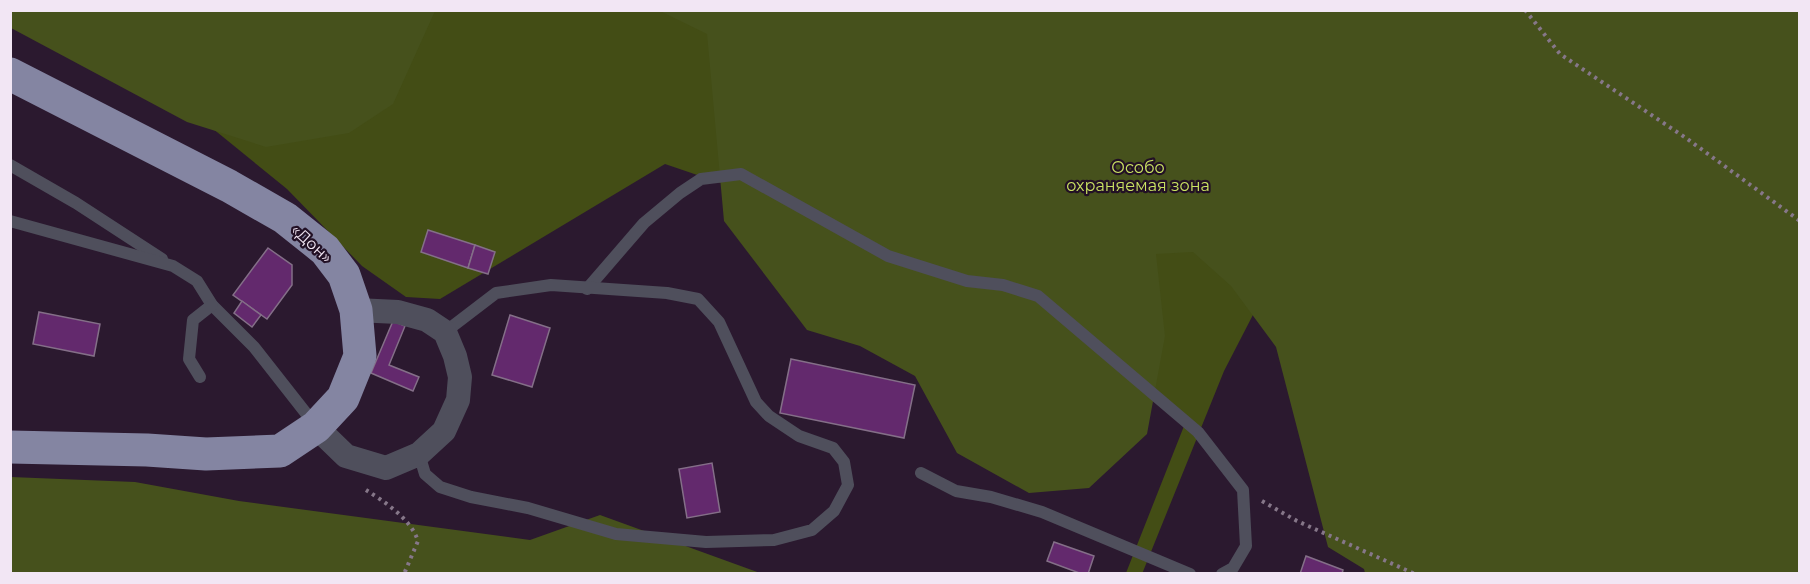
<svg xmlns="http://www.w3.org/2000/svg" width="1810" height="584" viewBox="0 0 1810 584" font-family="Montserrat,sans-serif">
	<rect width="100%" height="100%" fill="#2b192f"/>
	<!-- green -->
	<path fill="#434d15" d="M 19,11 L 1410,11 L 1224,371 L 1142,574 L 1126,573 L 1184,426 L 1000,278 L 665,164 L 440,299 L 406,297 L 362,266 L 287,189 L 180,102 Z"/>
	<!-- forest -->
	<g fill="#46511c">
		<path d="M 10,11 L 11,10 L 435,11 L 393,104 L 349,133 L 266,147 L 187,122 L 11,28 Z"/>
		<path d="M 660,11 L 1799,11 L 1799,573 L 1365,573 L 1364,569 L 1328,547 L 1276,347 L 1231,286 L 1193,252 L 1156,254 L 1165,336 L 1147,434 L 1089,488 L 1029,493 L 957,453 L 915,376 L 860,346 L 807,330 L 724,221 L 707,34 Z"/>
		<path d="M 11,477 L 135,482 L 239,501 L 530,540 L 600,515 L 760,573 L 11,574 Z"/>
	</g>
	<!-- building -->
	<g fill="#63296d" stroke="#846f88" stroke-width="1.5">
		<path d="M 428,230 L 475,245 L 468,268 L 421,252 Z"/>
		<path d="M 475,245 L 495,252 L 488,274 L 468,268 Z"/>
		<path d="M 268,248 L 292,265 L 292,285 L 267,319 L 233,295 Z"/>
		<path d="M 242,301 L 261,315 L 252,327 L 234,313 Z"/>
		<path d="M 39,312 L 100,324 L 94,356 L 33,344 Z"/>
		<path d="M 510,315 L 550,328 L 532,387 L 492,375 Z"/>
		<path d="M 393,321 L 405,326 L 389,365 L 419,377 L 413,391 L 371,373 Z"/>
		<path d="M 791,359 L 915,385 L 904,438 L 780,413 Z"/>
		<path d="M 712,463 L 720,512 L 687,518 L 679,469 Z"/>
		<path d="M 1054,542 L 1094,556 L 1088,574 L 1082,574 L 1047,561 Z"/>
		<path d="M 1306,556 L 1343,570 L 1342,574 L 1300,574 Z"/>
	</g>
	<g fill="none" stroke-linecap="round" stroke-linejoin="round">
		<!-- path -->
		<g stroke="#867789" stroke-width="4" stroke-dasharray="3 4.5" stroke-linecap="butt">
			<path d="M 1525,10 L 1560,54 L 1686,138 L 1800,221"/>
			<path d="M 366,490 C 385,502 411,519 418,541 L 404,574"/>
			<path d="M 1262,501 L 1297,521 L 1415,574"/>
		</g>
		<!-- service -->
		<g stroke="#4f4f5c" stroke-width="12">
			<path d="M 10,165 L 76,203 L 162,259"/>
			<path d="M 10,221 L 173,266 L 197,281 L 212,305 L 254,347 L 316,426"/>
			<path d="M 587,289 L 644,223 L 680,193 L 701,179 L 741,174 L 888,256 L 967,281 L 1003,285 L 1038,296 L 1198,432 L 1243,490 L 1246,546 L 1233,568 L 1222,574"/>
			<path d="M 200,377 L 189,359 L 193,320 L 212,305"/>
			<path d="M 419,454 L 425,474 L 440,487 L 471,497 L 528,508 L 616,534 L 706,542 L 774,540 L 812,530 L 834,511 L 848,485 L 844,462 L 833,448 L 799,436 L 769,416 L 756,402 L 719,322 L 698,299 L 667,293 L 551,285 L 496,293 L 445,332"/>
			<path d="M 921,473 L 956,491 L 991,497 L 1042,512 L 1190,574"/>
		</g>
		<!-- minor -->
		<path stroke="#4f4f5c" stroke-width="24" d="M 316,427 L 346,456 L 386,468 L 419,454 L 444,431 L 458,400 L 460,377 L 455,356 L 445,332 L 427,320 L 398,312 L 356,310"/>
		<!-- trunk -->
		<path stroke="#8485a2" stroke-width="33" d="M 10,74 L 229,186 L 285,218 L 325,250 L 344,275 L 356,310 L 360,356 L 343,398 L 316,427 L 280,451 L 206,454 L 147,450 L 10,447"/>
	</g>
	<g text-anchor="middle" stroke-width="4.5" stroke-linejoin="round" paint-order="stroke">
		<!-- park labels -->
		<g font-size="16" fill="#cae362" stroke="#221025">
			<text x="1138" y="173">Особо<tspan x="1138" dy="18">охраняемая зона</tspan></text>
		</g>
		<!-- street labels -->
		<g font-size="16" fill="#f2e6f4" stroke="#221025">
			<text transform="translate(312 243) rotate(42)" y="6">«Дон»</text>
		</g>
	</g>
	<!-- border -->
	<rect width="1810" height="584" fill="none" stroke="#f2e6f4" stroke-width="24"/>
</svg>
